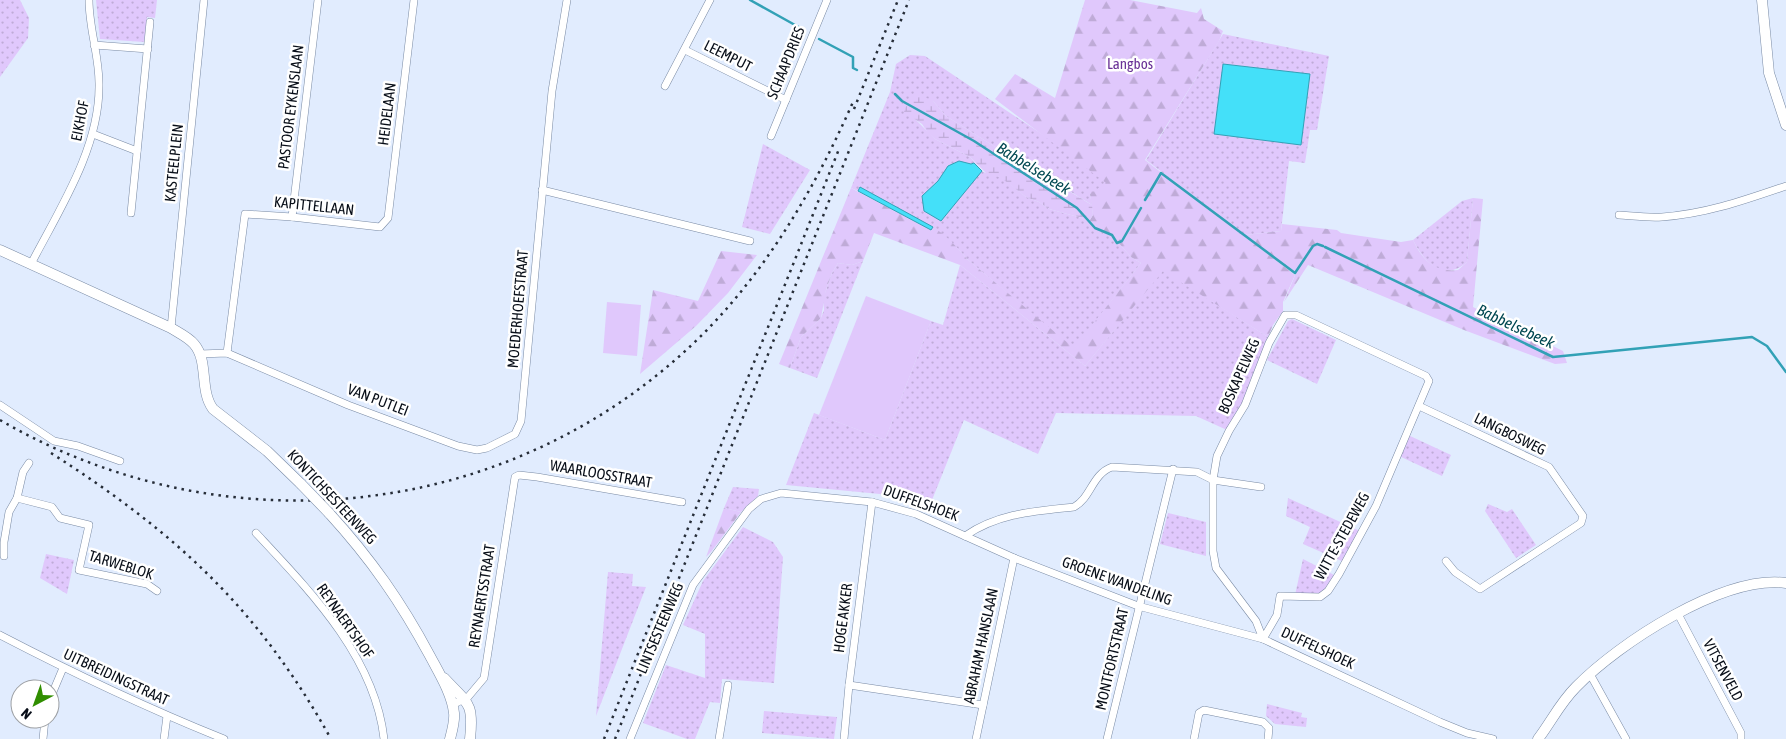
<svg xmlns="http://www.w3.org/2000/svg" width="1786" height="739" viewBox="0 0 1786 739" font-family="'Asap Condensed',sans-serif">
	<defs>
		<pattern id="green-dots" width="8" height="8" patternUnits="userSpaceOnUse" patternTransform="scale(1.25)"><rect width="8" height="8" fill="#e0c8fc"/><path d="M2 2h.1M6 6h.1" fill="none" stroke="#bfabd7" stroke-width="1.8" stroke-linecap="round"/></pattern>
		<pattern id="forest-firs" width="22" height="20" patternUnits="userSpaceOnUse" patternTransform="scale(1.25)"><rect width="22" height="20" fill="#e0c8fc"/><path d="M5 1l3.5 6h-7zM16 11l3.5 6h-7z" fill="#bfabd7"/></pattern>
		<pattern id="wetland-marsh" width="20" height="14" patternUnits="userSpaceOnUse" patternTransform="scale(1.25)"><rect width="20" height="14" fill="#e0c8fc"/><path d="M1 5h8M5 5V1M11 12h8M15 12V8" fill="none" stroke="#bfabd7"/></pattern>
	</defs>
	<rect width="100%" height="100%" fill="#e1ecfe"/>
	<!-- green -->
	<g fill="url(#green-dots)">
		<path d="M 0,0 L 20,0 L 29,18 L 28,38 L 0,77 Z"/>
		<path d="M 96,0 L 157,0 L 155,18 L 147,17 L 144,42 L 100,39 Z"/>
		<path d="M 1223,34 L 1329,56 L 1317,130 L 1310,130 L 1305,163 L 1289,161 L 1281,231 L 1245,235 L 1146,160 Z"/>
		<path d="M 910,55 L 925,56 L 1118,185 L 1090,194 L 1092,205 C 1076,196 1060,181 1042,187 L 1032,181 L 1026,169 L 1008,155 L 946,116 L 933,101 L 914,118 L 935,139 L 970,157 L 983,172 L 1001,177 L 1026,197 L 1039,202 L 1049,209 L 1082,218 L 1102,232 L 1111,234 L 1131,257 L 1141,263 L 1074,349 L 967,259 C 934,218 898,216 860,187 L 858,191 L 851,188 L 890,92 L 896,64 Z"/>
		<path d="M 763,144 L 810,170 L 770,234 L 742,227 Z"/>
		<path d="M 1473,198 L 1467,262 C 1443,283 1424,262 1413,240 L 1462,201 Z"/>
		<path d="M 863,261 L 817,378 L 790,368 L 801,337 L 821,318 L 824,310 L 823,299 L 832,273 L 838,263 L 852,265 Z"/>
		<path d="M 960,265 L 1085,366 L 1163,270 L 1268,337 L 1243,403 L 1227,430 L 1196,416 L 1056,413 L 1038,454 L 964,420 L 928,510 L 880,494 L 786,485 L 814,413 L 885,440 L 931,321 L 943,325 Z"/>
		<path d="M 1292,319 L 1336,340 L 1317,384 L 1267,360 L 1288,321 Z"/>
		<path d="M 1408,435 L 1451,455 L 1442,476 L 1399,456 Z"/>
		<path d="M 733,487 L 759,489 L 758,496 L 741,512 L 724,508 Z"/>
		<path d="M 1288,498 L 1360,531 L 1344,562 L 1303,544 L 1310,527 L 1286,516 Z"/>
		<path d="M 1488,504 L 1507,512 L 1512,509 L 1536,545 L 1516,558 L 1485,511 Z"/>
		<path d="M 1168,513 L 1206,522 L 1206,556 L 1160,544 Z"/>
		<path d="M 743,527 L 773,542 L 783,557 L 774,683 L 722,679 L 720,703 L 710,702 L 695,739 L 687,739 L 643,723 L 666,665 L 705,678 L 705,634 L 683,625 L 703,581 Z"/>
		<path d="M 46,554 L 74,560 L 67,594 L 40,578 Z"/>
		<path d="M 1303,559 L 1336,576 L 1323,593 L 1295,595 Z"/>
		<path d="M 608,572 L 633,574 L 632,586 L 646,587 L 596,716 Z"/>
		<path d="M 1267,704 L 1302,713 L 1301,717 L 1307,718 L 1306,727 L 1275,724 L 1266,716 Z"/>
		<path d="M 764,711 L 837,717 L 834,739 L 762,733 Z"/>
	</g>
	<!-- forest -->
	<g fill="url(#forest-firs)">
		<path d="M 1085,0 L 1130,0 L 1197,13 L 1201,8 L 1204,19 L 1223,31 L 1219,41 L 1145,160 L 1295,275 L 1283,302 L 1283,311 L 1273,325 L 1268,337 L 1163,271 L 1085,366 L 960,265 L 874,233 L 863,261 L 852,265 L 838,263 L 832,273 L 826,290 L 821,318 L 801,337 L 790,368 L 779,364 L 851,188 L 931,230 L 933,227 C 947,236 957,247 967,259 L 1074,348 L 1141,263 L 1131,257 L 1111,234 L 1102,232 L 1088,223 L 1093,215 L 1090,194 L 1106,183 L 995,99 L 1015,74 L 1055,98 Z"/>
		<path d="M 1473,198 L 1483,199 L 1473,307 L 1563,351 L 1567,363 L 1555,364 L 1464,330 L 1308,265 L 1284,302 L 1296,273 L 1245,235 L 1281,231 L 1282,224 L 1337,230 L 1341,233 L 1401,242 L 1413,240 C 1422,259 1434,273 1458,270 L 1467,262 Z"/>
		<path d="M 721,251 L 757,255 L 728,293 L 696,326 L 640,374 L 653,290 L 698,301 Z"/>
		<path d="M 724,508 L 741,512 L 711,552 L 706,557 Z"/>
	</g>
	<!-- wetland -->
	<path fill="url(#wetland-marsh)" d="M 918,94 L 933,101 L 946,116 L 1008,155 L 1026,169 L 1032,181 L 1042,187 C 1061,182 1076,196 1092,205 L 1093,215 L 1088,223 L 1082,218 L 1049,209 L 1039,202 L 1026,197 L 1000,177 L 988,175 L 970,157 L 935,139 L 928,133 L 922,124 L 904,112 L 908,100 Z"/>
	<!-- pitch -->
	<g fill="#e0c8fc">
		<path d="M 866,296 L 931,321 L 885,440 L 819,415 Z"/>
		<path d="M 607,302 L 641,305 L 637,356 L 603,353 Z"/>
	</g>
	<!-- water -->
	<g fill="#44e0f9" stroke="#32a1b6">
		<path d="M 1223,64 L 1310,74 L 1301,145 L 1214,134 Z"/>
		<path d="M 959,161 L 971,164 L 974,163 L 982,171 L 941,221 L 924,211 L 922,196 L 938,181 L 948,166 Z"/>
		<path d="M 860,187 L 933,227 L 931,230 L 858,191 Z"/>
	</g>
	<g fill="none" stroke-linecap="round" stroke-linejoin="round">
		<!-- stream -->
		<g stroke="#32a1b6" stroke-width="2.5">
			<path d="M 750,0 L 804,30"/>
			<path d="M 819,39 L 853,57 L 853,68 L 857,70"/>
			<path d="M 895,94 L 902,101 L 974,141 L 1077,208 L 1095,228 L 1112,235 L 1117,243 L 1122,241 L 1141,208"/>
			<path d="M 1145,200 L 1161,173 L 1295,273 L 1313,246 L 1317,244 L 1323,246"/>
			<path d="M 1325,247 L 1553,357 L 1752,337 L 1767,346 L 1786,372"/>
		</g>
		<!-- street casing -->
		<g stroke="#798aa4" stroke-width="8">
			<g id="street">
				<path d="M 94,45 L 148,49"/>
				<path d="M 685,50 L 786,100"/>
				<path d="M 665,86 L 710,0"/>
				<path d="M 93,134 L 137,151"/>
				<path d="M 771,136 L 827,0"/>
				<path d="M 542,190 L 750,241"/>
				<path d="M 131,213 L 150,22"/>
				<path d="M 1619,215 C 1633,216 1648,218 1662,217 C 1706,214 1745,200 1786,186"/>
				<path d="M 292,217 L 318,0"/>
				<path d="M 31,264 C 59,210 99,149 99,87 C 100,58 89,30 89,0"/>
				<path d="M 1285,315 L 1296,315 L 1426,376 L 1429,381 L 1376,506 L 1339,574 L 1328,591 L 1320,597 L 1280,596 L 1277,615 L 1263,639 L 1256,621 L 1216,568 L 1213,551 L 1213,480 L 1217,456 L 1229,431 L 1245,405 L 1269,343 Z"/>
				<path d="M 171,328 L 204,0"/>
				<path d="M 227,353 L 245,214 L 292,217 L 380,227 L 388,218 L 414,0"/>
				<path d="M 200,354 L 227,353 L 348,405 L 458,446 L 477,450 L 487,448 L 515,434 L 521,421 L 552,91 L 567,0"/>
				<path d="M 0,405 L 54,441 L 78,446 L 120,461"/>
				<path d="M 1419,406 L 1549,467 L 1583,516 L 1581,523 L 1480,589 L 1455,572 L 1446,561"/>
				<path d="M 17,498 L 52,507 L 60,518 L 89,525 L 79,570 L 147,584 L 157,591"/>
				<path d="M 256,533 C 310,591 375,657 384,739"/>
				<path d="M 965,536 C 998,513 1036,511 1074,507 C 1091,498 1092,474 1112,467 L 1197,472 L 1213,480 L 1261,487"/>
				<path d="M 4,556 L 4,542 L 9,512 L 17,498 L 23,472 L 29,463"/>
				<path d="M 1678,614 L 1741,733 L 1741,739"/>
				<path d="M 0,635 C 73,673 147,708 224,739"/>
				<path d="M 1590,674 L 1626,739"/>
				<path d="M 849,685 L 983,705"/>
				<path d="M 50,699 L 63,668"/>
				<path d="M 452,705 L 468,697 L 484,678 L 515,477 L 519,475 L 537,477 L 682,502"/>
				<path d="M 43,739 L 45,719"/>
				<path d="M 164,739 L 167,716"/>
				<path d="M 630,739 L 693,585 L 749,509 L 761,499 L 781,493 L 872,502 L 916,514 L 1014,558 L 1138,606 L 1263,639 L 1440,722 L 1467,733 L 1493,739"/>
				<path d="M 719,739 L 728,685"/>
				<path d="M 844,739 L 849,685 L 872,502"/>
				<path d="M 976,739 L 1014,558"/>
				<path d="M 1107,739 L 1173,469"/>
				<path d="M 1194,739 L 1199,713 L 1204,710 L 1263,722 L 1269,728 L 1268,739"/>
			</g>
		</g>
		<!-- secondary casing -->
		<g stroke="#798aa4" stroke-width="11">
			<g id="secondary">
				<path d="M 1762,0 L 1769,73 L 1786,125"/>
				<path d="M 0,250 L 171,328 C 179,333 188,337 194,344 C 209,361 199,390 213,409 L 267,451 L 301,484"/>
				<path d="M 329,513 C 371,559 401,602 430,656 C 439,673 452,694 454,713 C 455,721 452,731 450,739"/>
				<path d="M 444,678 C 468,704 474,702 470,739"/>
				<path d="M 1538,739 C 1551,722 1560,703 1576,687 C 1619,643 1723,575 1786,583"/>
			</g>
		</g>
		<!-- street -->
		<use href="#street" stroke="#fff" stroke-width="7"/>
		<!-- secondary -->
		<use href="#secondary" stroke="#fff" stroke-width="10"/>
		<!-- rail -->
		<g stroke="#262d38" stroke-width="2.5" stroke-dasharray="2.5 5" stroke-linecap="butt">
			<path d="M 854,109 L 898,0"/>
			<path d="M 0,420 C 227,552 516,521 704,333 C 769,267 816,186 853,102"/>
			<path d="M 51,453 C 176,533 259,609 331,739"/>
			<path d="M 604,739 L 839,149"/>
			<path d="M 615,739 L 909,0"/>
		</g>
		<!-- secondary-bridge casing -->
		<g stroke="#798aa4" stroke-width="11" stroke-linecap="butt">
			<path id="secondary-bridge" d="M 301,484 L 329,513"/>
		</g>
		<!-- secondary-bridge -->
		<use href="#secondary-bridge" stroke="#fff" stroke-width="10"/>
	</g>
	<g text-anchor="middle" stroke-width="5" stroke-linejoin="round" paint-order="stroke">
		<!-- street labels -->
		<g font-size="15" fill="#080e18" stroke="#fff">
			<text transform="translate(728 56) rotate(27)" y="5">LEEMPUT</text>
			<text transform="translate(786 63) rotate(-68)" y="5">SCHAAPDRIES</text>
			<text transform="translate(291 107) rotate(-83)" y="5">PASTOOR EYKENSLAAN</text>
			<text transform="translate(387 114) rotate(-83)" y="5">HEIDELAAN</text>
			<text transform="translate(80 121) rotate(-79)" y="5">EIKHOF</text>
			<text transform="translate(174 163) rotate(-84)" y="5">KASTEELPLEIN</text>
			<text transform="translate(314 206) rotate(6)" y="5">KAPITTELLAAN</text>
			<text transform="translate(518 309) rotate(-85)" y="5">MOEDERHOEFSTRAAT</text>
			<text transform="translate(1239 376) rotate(-66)" y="5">BOSKAPELWEG</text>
			<text transform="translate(378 400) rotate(21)" y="5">VAN PUTLEI</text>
			<text transform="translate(1510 434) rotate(26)" y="5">LANGBOSWEG</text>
			<text transform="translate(601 474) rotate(10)" y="5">WAARLOOSSTRAAT</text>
			<text transform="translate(332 497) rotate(47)" y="5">KONTICHSESTEENWEG</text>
			<text transform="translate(921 503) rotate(20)" y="5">DUFFELSHOEK</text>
			<text transform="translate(1342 536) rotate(-61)" y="5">WITTE-STEDEWEG</text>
			<text transform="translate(121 565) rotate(17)" y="5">TARWEBLOK</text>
			<text transform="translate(1117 581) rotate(20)" y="5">GROENE WANDELING</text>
			<text transform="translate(482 596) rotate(-81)" y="5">REYNAERTSSTRAAT</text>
			<text transform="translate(843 618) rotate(-83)" y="5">HOGE AKKER</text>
			<text transform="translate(345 621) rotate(55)" y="5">REYNAERTSHOF</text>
			<text transform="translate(660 628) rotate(-67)" y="5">LINTSESTEENWEG</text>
			<text transform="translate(981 646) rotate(-78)" y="5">ABRAHAM HANSLAAN</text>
			<text transform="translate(1318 648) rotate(25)" y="5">DUFFELSHOEK</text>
			<text transform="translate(1112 659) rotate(-77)" y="5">MONTFORTSTRAAT</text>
			<text transform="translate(1723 670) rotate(62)" y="5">VITSENVELD</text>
			<text transform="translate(116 677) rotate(25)" y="5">UITBREIDINGSTRAAT</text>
		</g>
		<!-- park labels -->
		<g font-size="15" fill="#693196" stroke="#fff">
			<text x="1130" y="69">Langbos</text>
		</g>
		<!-- water labels -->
		<g font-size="16" font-style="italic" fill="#004751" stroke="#fff">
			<text transform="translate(1034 168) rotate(32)" y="6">Babbelsebeek</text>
			<text transform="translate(1516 326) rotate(25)" y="6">Babbelsebeek</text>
		</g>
	</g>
	<!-- north arrow -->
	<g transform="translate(35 704) rotate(221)"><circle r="24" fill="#ffffff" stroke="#9c9fa3"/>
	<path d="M0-4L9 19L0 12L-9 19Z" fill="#308e00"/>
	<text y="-8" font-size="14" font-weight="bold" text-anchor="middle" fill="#080e18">N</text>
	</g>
</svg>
